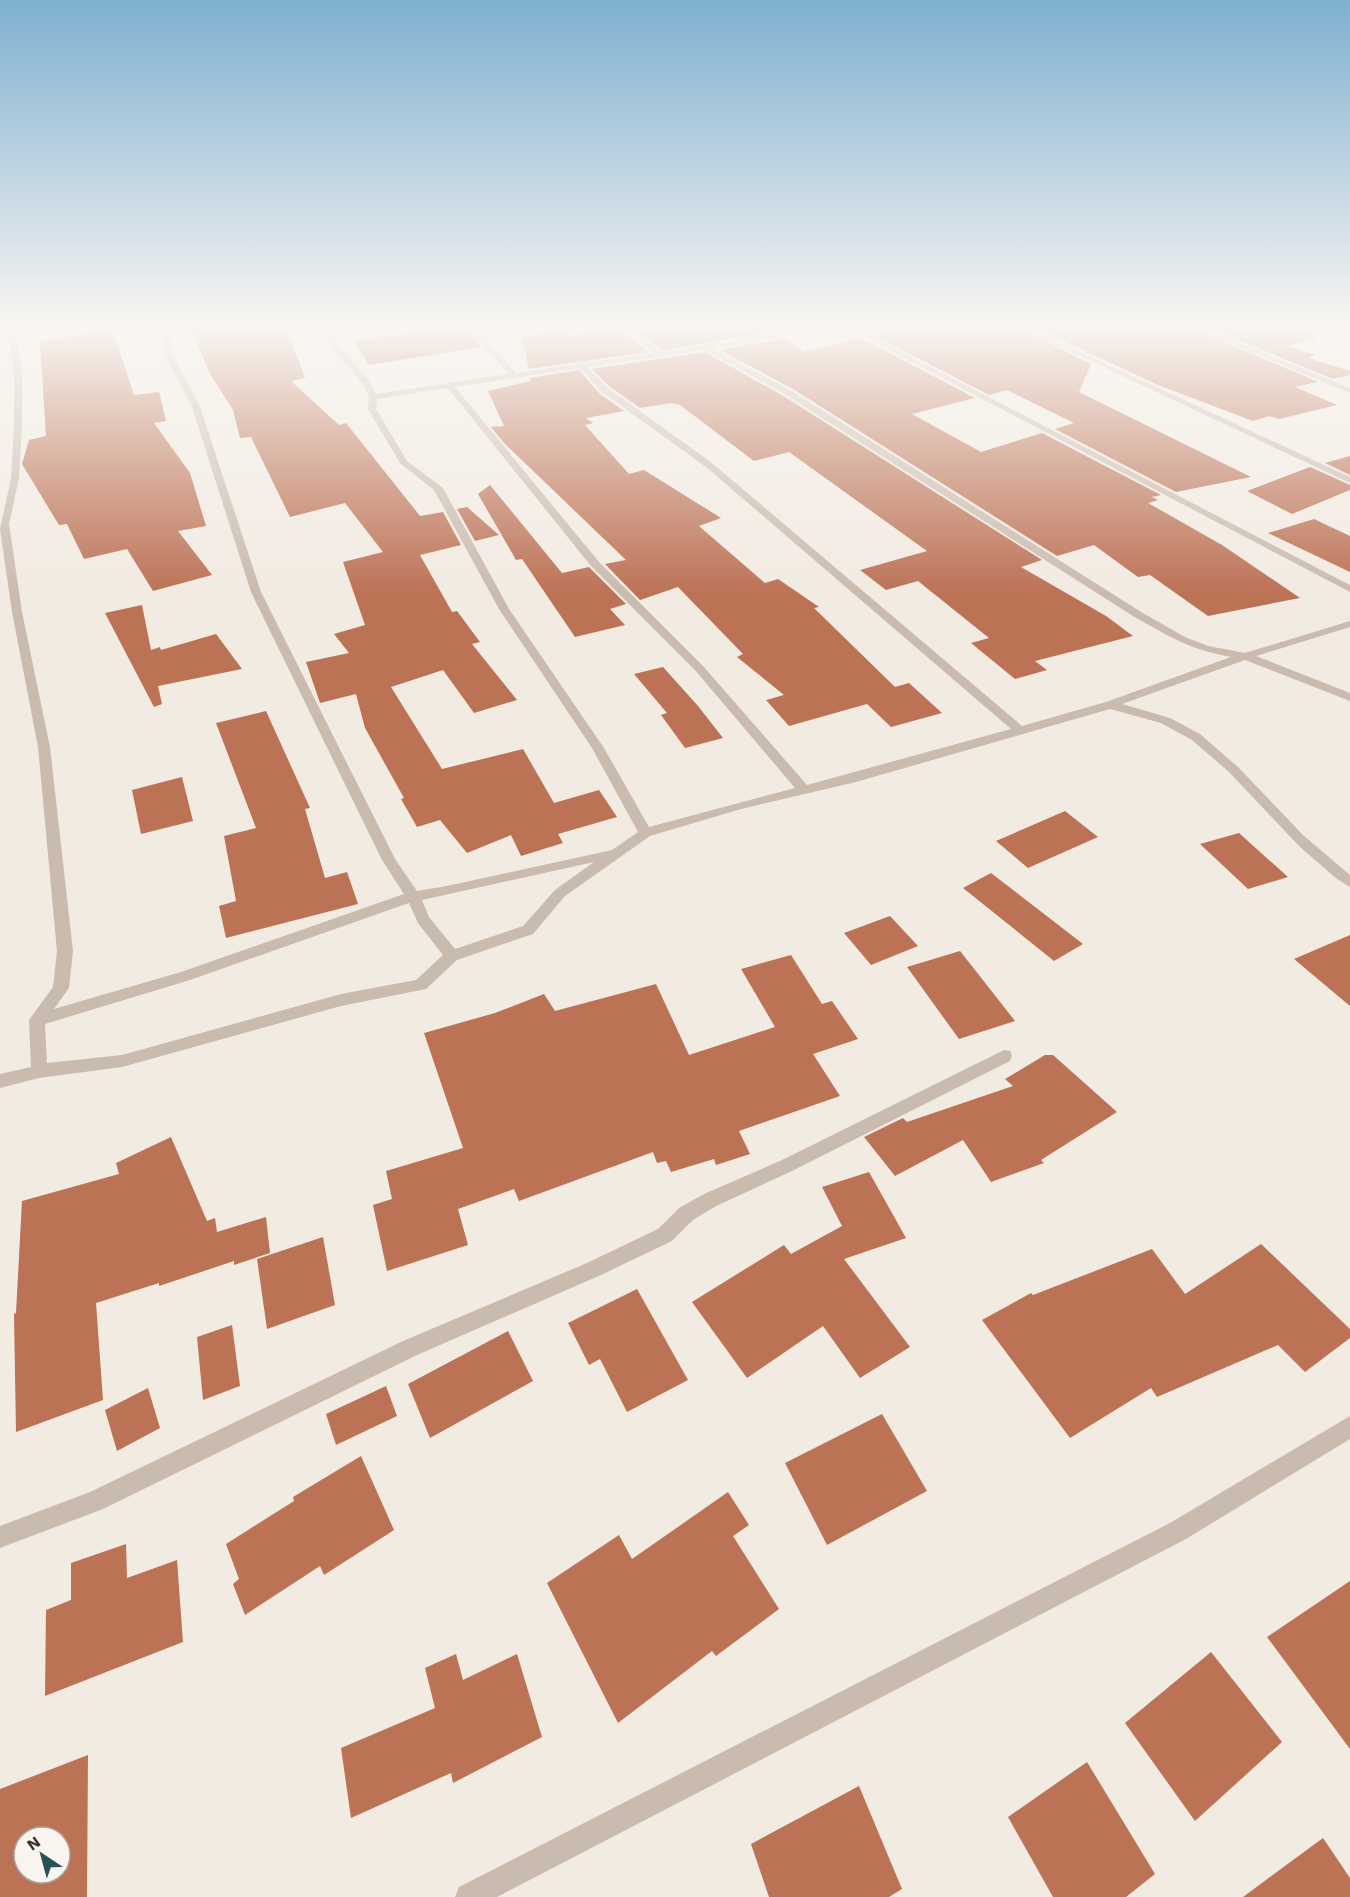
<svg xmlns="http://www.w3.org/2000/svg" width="1350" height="1897" viewBox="0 0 1350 1897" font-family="'Work Sans',sans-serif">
	<rect width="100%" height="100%" fill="#f2ebe2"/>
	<!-- building -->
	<g fill="#bc7255" fill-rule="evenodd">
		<path d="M 87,328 L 112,328 L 134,395 L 159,392 L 166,421 L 154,423 L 190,473 L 206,526 L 178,531 L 212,575 L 153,591 L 127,549 L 84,559 L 67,524 L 59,525 L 22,464 L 29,440 L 46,436 L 40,341 L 87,334 Z"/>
		<path d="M 191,328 L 223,328 L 228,334 L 284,329 L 288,332 L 305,378 L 291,381 L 339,425 L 346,423 L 420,516 L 443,512 L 461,545 L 420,555 L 452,612 L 457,611 L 480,642 L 472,644 L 517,700 L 474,713 L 443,670 L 391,687 L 442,769 L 523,749 L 554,803 L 599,790 L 617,817 L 558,834 L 563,843 L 521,856 L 511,835 L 467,853 L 440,820 L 417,827 L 401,799 L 404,798 L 365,728 L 356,694 L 320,703 L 306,662 L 349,653 L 334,634 L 365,625 L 343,562 L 383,552 L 345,503 L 290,517 L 251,437 L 240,438 L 233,410 L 209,372 Z"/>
		<path d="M 446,328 L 466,328 L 481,347 L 369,365 L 353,341 Z"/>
		<path d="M 608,328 L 617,328 L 648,352 L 529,369 L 522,338 L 562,330 L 572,336 Z"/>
		<path d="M 631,328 L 759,328 L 767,333 L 663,350 Z"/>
		<path d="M 899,328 L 1018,328 L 1091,364 L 1079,392 L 1251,477 L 1176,492 L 1055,429 L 1074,423 L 1007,390 L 989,395 L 873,335 Z"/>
		<path d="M 1035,328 L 1191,328 L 1318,382 L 1295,387 L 1337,405 L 1279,419 L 1269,416 L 1253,421 L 1158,385 Z"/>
		<path d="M 1209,328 L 1314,328 L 1315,339 L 1287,346 L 1316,355 L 1308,358 L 1350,371 L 1350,375 L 1333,379 Z"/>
		<path d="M 785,338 L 804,352 L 861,338 L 975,398 L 912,414 L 981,452 L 1042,433 L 1161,495 L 1152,497 L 1158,500 L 1148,503 L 1222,545 L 1300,598 L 1208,616 L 1150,575 L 1138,577 L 1094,545 L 1057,556 L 793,389 L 720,350 Z"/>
		<path d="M 705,352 L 785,397 L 1042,560 L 1021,567 L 1106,616 L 1133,636 L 1035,661 L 1047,670 L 1015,679 L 971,643 L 989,638 L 918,581 L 886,590 L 860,570 L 927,551 L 789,452 L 754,461 L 680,405 L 671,403 L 640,408 L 609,386 L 592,369 Z"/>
		<path d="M 579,370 L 600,394 L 624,411 L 586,418 L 593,423 L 585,425 L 629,474 L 644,470 L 721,518 L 699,526 L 765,583 L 778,579 L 819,607 L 814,608 L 895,687 L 909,683 L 942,713 L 891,727 L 867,704 L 789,726 L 766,700 L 784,695 L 737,657 L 743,654 L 678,587 L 640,600 L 605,564 L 626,560 L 504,443 L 491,427 L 504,426 L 488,391 L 531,381 L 530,378 Z"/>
		<path d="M 1350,456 L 1350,475 L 1325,463 Z"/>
		<path d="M 1310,467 L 1350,485 L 1350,490 L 1292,514 L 1247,491 Z"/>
		<path d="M 490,485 L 562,573 L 589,567 L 626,604 L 610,609 L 625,625 L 575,637 L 522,559 L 516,560 L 478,494 Z"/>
		<path d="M 467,507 L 499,535 L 475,541 L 457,509 Z"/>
		<path d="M 1314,519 L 1350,536 L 1350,572 L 1268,533 Z"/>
		<path d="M 142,605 L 151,650 L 160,647 L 161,650 L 216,634 L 242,669 L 158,686 L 162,704 L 154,707 L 105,613 Z"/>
		<path d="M 663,667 L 698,706 L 723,738 L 685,748 L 661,715 L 667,713 L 634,674 Z"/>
		<path d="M 266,711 L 310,808 L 305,809 L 325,878 L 347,872 L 358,904 L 226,938 L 219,906 L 236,901 L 224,836 L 256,828 L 216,723 Z"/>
		<path d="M 182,777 L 193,821 L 141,834 L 132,790 Z"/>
		<path d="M 1065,811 L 1098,837 L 1028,868 L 996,841 Z"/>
		<path d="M 1239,833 L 1288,877 L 1248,889 L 1200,844 Z"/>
		<path d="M 991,873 L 1083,944 L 1054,961 L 963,888 Z"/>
		<path d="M 890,916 L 918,946 L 871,965 L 844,933 Z"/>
		<path d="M 1350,935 L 1350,1006 L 1294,959 Z"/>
		<path d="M 960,951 L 986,984 L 1015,1021 L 959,1039 L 907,967 Z"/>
		<path d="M 791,955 L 822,1004 L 832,1001 L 858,1039 L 813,1054 L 840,1096 L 739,1131 L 750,1154 L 716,1165 L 714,1159 L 671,1172 L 666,1161 L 657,1163 L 653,1152 L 519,1201 L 514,1189 L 458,1209 L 468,1245 L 387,1271 L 373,1205 L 392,1199 L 386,1171 L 463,1148 L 424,1033 L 495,1013 L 544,994 L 555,1011 L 656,984 L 689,1055 L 775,1027 L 741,969 Z"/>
		<path d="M 1045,1055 L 1053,1055 L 1117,1112 L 1041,1160 L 1044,1163 L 991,1182 L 963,1140 L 895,1176 L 864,1137 L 903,1118 L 907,1122 L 1013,1086 L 1005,1079 Z"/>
		<path d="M 171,1137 L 207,1221 L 215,1218 L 217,1232 L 266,1217 L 270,1253 L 234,1265 L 234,1261 L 159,1286 L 159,1283 L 96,1303 L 103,1400 L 16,1432 L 14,1314 L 16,1313 L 22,1201 L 119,1174 L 116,1163 Z"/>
		<path d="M 869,1172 L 906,1238 L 844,1259 L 910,1347 L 860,1378 L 823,1326 L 747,1378 L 692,1302 L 784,1245 L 791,1254 L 842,1226 L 822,1187 Z"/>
		<path d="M 323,1237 L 335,1305 L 267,1329 L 257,1259 Z"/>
		<path d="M 1261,1244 L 1350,1329 L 1350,1338 L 1305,1372 L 1278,1345 L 1157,1397 L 1151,1388 L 1070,1438 L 982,1320 L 1031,1293 L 1033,1295 L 1152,1249 L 1185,1294 Z"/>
		<path d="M 637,1289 L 688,1380 L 627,1412 L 600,1359 L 589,1365 L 568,1323 Z"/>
		<path d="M 232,1325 L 240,1386 L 203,1400 L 197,1337 Z"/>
		<path d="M 508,1331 L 533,1381 L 430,1438 L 408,1384 Z"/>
		<path d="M 386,1386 L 397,1416 L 336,1445 L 326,1414 Z"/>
		<path d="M 148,1388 L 160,1428 L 117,1451 L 105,1410 Z"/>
		<path d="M 882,1414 L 927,1491 L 827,1545 L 785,1463 Z"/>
		<path d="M 361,1456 L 394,1530 L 324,1575 L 320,1566 L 245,1615 L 233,1584 L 239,1579 L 226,1544 L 294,1501 L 293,1497 Z"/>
		<path d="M 728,1492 L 749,1525 L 733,1536 L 779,1609 L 716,1656 L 712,1651 L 618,1723 L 547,1583 L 619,1535 L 632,1559 Z"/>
		<path d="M 126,1544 L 127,1578 L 177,1560 L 183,1642 L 45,1696 L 46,1610 L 71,1600 L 71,1563 Z"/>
		<path d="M 1350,1581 L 1350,1749 L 1267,1637 Z"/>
		<path d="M 1211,1652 L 1282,1742 L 1195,1821 L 1125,1723 Z"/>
		<path d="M 456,1654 L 463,1680 L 517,1654 L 542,1737 L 453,1783 L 451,1773 L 351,1818 L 341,1748 L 435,1708 L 425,1668 Z"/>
		<path d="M 88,1755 L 87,1897 L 0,1897 L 0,1789 ZM 24,1837 L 60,1837 L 60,1873 L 24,1873 Z"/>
		<path d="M 1087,1762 L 1155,1874 L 1126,1897 L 1053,1897 L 1008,1817 Z"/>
		<path d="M 859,1786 L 902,1889 L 889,1897 L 769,1897 L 751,1844 Z"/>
		<path d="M 1323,1838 L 1350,1878 L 1350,1897 L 1243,1897 Z"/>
	</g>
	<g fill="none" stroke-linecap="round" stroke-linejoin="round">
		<!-- street -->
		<g fill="#c9bbae" fill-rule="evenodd">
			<path d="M 7,328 L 14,328 L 22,369 L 22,427 L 19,478 L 9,524 L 22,612 L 50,747 L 73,951 L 69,988 L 54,1009 L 181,972 L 404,894 L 382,860 L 251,592 L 192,407 L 164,354 L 162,328 L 169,328 L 172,354 L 200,407 L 261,592 L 395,859 L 417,891 L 447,886 L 612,850 L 638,832 L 592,748 L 499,609 L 434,490 L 400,463 L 368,409 L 369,397 L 364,386 L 317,328 L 324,328 L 371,383 L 376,394 L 508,374 L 468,328 L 475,328 L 516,373 L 654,353 L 619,328 L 627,328 L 662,352 L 811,328 L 828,328 L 713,349 L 792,391 L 1141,612 L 1185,637 L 1208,646 L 1245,653 L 1350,621 L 1350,627 L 1256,656 L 1350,693 L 1350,701 L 1245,660 L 1122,704 L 1170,718 L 1200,734 L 1238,767 L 1303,835 L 1350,875 L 1350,887 L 1337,879 L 1300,847 L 1229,772 L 1192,740 L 1161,723 L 1110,709 L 856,782 L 741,809 L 650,836 L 565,896 L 533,934 L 457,960 L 426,989 L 341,1006 L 122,1067 L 39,1078 L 0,1088 L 0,1074 L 31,1067 L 29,1020 L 53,987 L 57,951 L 38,747 L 12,612 L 0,529 L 11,478 L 14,427 L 14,369 ZM 705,350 L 786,395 L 1133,616 C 1168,636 1191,650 1231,657 L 1106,702 L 1022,726 L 712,463 L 608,388 L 587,367 ZM 580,368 L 602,392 L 706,467 L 1011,729 L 807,785 L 703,666 L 599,562 L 455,387 ZM 448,388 L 591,566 L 695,670 L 795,788 L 649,827 L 604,748 L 509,609 L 443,488 L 407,461 L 376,409 L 377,399 ZM 594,862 L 555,890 L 523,926 L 455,949 L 429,917 L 422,900 ZM 409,903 L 418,923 L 443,955 L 416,980 L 341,994 L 122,1055 L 47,1063 L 45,1024 L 190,980 Z"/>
			<path d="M 847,328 L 856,328 L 1350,585 L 1350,592 Z"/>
			<path d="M 1020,328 L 1029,328 L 1350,477 L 1350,483 Z"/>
			<path d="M 1193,328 L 1203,328 L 1350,388 L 1350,393 Z"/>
			<path d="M 1004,1050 L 1010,1051 L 1012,1056 L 1010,1061 L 792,1171 L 716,1206 L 693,1220 L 672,1241 L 601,1275 L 417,1355 L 103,1509 L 0,1548 L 0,1526 L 90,1492 L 403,1341 L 587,1263 L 658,1229 L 679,1208 L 704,1194 L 780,1161 Z"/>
			<path d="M 1350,1416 L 1350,1439 L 1186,1539 L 497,1897 L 455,1897 L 459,1887 L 1170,1523 Z"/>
		</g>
	</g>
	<!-- sky -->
	<linearGradient id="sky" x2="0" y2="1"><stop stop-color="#7fb0d0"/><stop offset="0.55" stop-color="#f9f6f2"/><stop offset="1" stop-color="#f9f6f2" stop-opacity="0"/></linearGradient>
	<rect width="1350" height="594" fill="url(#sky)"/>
	<!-- north arrow -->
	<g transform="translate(42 1855) rotate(324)"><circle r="28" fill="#f9f5ee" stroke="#aca6a0" stroke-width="1.5"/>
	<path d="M0-4.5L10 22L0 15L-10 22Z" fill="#245257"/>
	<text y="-9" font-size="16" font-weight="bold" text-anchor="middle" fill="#39302c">N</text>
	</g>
</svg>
